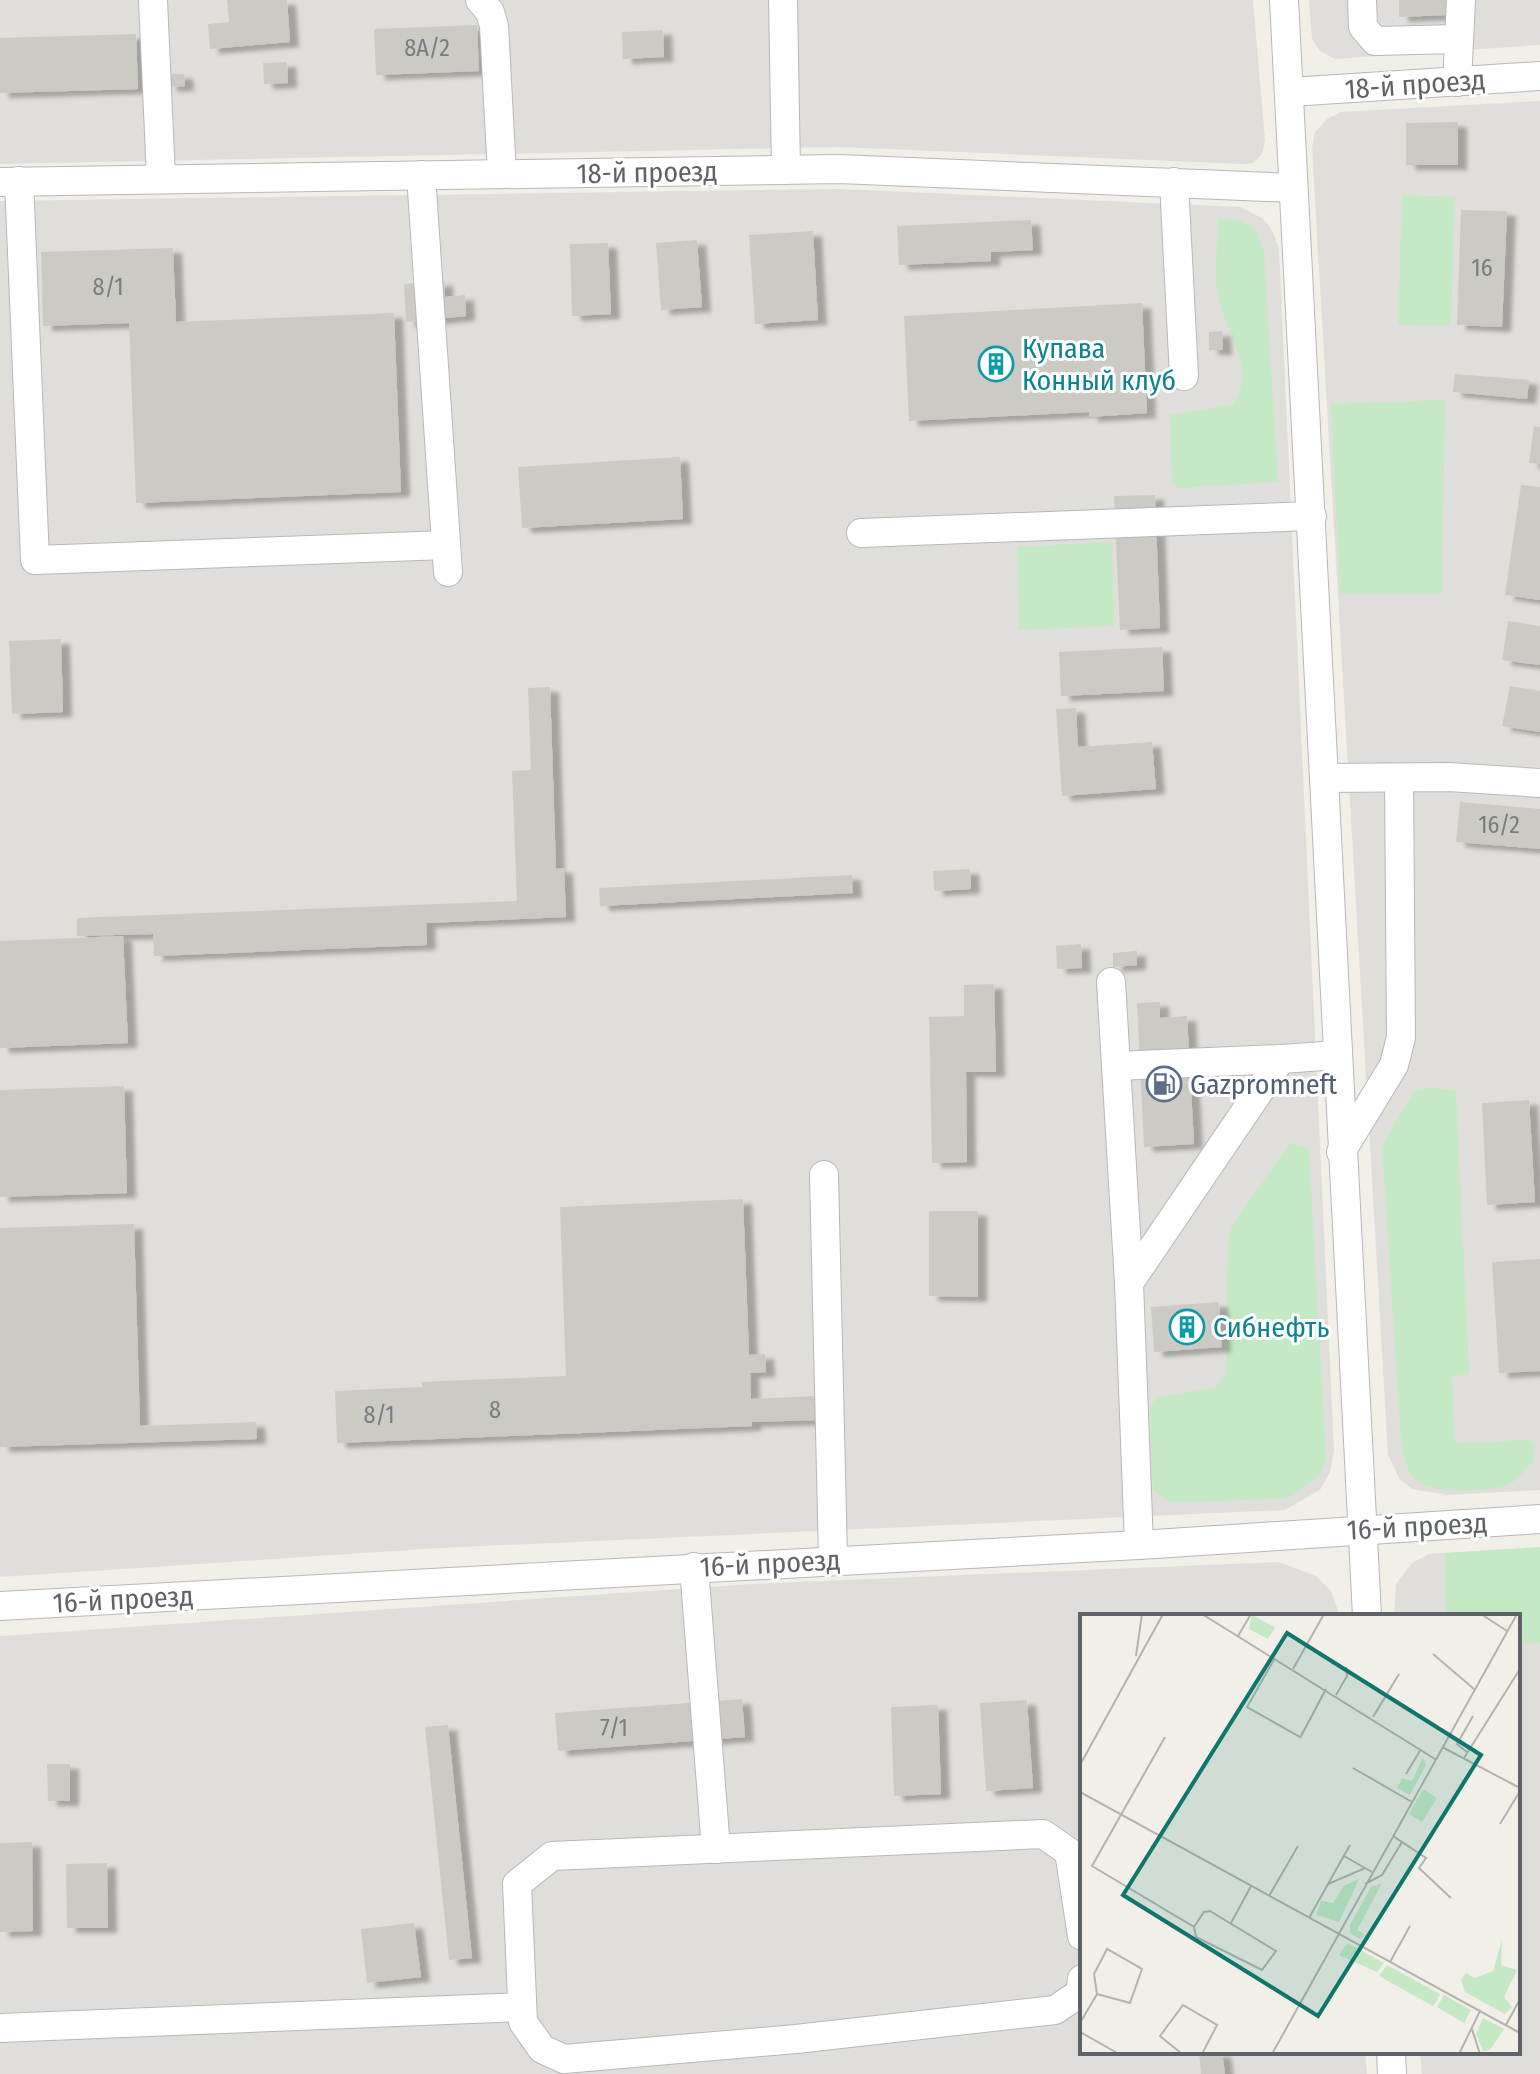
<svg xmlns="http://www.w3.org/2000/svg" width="1540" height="2074" viewBox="0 0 1540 2074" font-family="'Fira Sans Condensed',sans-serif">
	<defs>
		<filter id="shadow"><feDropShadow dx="9" dy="5" stdDeviation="2" flood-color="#0004"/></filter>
	</defs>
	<rect width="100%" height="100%" fill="#f1efe8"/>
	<!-- industrial -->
	<g fill="#e0deda">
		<path d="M 0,0 L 1253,0 L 1265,140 L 1262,154 L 1253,163 L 1244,164 L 839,147 L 0,164 Z"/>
		<path d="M 1309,0 L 1540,0 L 1540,45 L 1335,59 L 1320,51 L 1312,39 Z"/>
		<path d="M 1540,101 L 1540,1490 L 1447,1495 L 1412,1489 L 1400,1480 L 1388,1455 L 1312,148 L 1315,132 L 1327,119 L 1341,112 Z"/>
		<path d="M 838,189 L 1240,207 L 1262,218 L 1272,230 L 1279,248 L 1334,1451 L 1330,1472 L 1320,1490 L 1285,1510 L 440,1548 L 0,1577 L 0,201 Z"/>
		<path d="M 1540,1547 L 1540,2074 L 1422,2074 L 1420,2052 L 1518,2052 L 1518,1616 L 1394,1616 L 1396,1584 L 1412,1563 L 1429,1554 Z"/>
		<path d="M 1278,1562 L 1316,1576 L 1331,1591 L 1340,1616 L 1082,1616 L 1082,2052 L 1365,2052 L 1367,2074 L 0,2074 L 0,1636 L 752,1584 Z"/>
	</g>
	<!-- green -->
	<g fill="#c5e8c5">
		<path d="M 1402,195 L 1455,197 L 1451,326 L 1398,325 Z"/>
		<path d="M 1218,219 L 1239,220 L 1255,228 L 1264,251 L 1278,482 L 1180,488 L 1172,484 L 1170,415 L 1233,405 C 1257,370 1227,334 1219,300 C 1213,276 1218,244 1218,219 Z"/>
		<path d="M 1445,400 L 1442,594 L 1340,594 L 1331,404 Z"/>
		<path d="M 1112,542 L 1114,626 L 1019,630 L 1017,547 Z"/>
		<path d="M 1431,1088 L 1456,1090 L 1469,1374 L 1452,1376 L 1455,1443 L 1530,1440 L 1535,1446 L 1534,1460 C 1527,1468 1517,1482 1507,1485 C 1489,1492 1430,1494 1416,1480 C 1405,1469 1404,1455 1401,1440 L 1382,1145 L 1415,1090 Z"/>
		<path d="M 1290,1143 L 1309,1148 L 1326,1460 L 1318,1477 L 1289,1498 L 1172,1503 L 1153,1491 L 1150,1407 L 1157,1397 L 1216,1388 L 1226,1372 L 1228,1239 L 1231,1227 Z"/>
		<path d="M 1540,1547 L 1540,1643 L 1518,1644 L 1518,1616 L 1446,1616 L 1445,1553 Z"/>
	</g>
	<!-- building -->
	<g fill="#cccac5" filter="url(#shadow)">
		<path d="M 227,0 L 287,0 L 290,42 L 210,49 L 208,24 L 229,22 Z"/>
		<path d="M 1399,0 L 1446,0 L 1446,15 L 1399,17 Z"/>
		<path d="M 477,25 L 479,71 L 376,75 L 374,29 Z"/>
		<path d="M 663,30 L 664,57 L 623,59 L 622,32 Z"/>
		<path d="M 136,34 L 138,89 L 0,93 L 0,38 Z"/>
		<path d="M 287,62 L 288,83 L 264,84 L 263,63 Z"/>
		<path d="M 168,74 L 184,74 L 185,86 L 168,87 Z"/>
		<path d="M 1458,122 L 1458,165 L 1406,165 L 1406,123 Z"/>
		<path d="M 1461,210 L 1507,211 L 1502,327 L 1457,325 Z"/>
		<path d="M 1031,220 L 1033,250 L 991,252 L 991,261 L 899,265 L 897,226 Z"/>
		<path d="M 813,231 L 818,320 L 755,324 L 749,235 Z"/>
		<path d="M 697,240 L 702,307 L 661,310 L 656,243 Z"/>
		<path d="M 608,243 L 611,314 L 572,316 L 570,244 Z"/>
		<path d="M 173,248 L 176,322 L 394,313 L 401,492 L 136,503 L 129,323 L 43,326 L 41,252 Z"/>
		<path d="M 444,281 L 445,297 L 465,295 L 466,316 L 406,322 L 404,284 Z"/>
		<path d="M 1142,303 L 1147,413 L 1089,417 L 1089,412 L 909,421 L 904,316 Z"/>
		<path d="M 1222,331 L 1223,350 L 1209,350 L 1209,332 Z"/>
		<path d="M 1455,374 L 1529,380 L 1527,399 L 1453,392 Z"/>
		<path d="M 1534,426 L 1540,427 L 1540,464 L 1529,463 Z"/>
		<path d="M 680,457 L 683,519 L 522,528 L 518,467 Z"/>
		<path d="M 1521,485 L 1540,487 L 1540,600 L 1505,595 Z"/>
		<path d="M 1155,495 L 1160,628 L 1120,630 L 1114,496 Z"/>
		<path d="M 1508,621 L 1540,626 L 1540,665 L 1502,660 Z"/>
		<path d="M 61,639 L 63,712 L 12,714 L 9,641 Z"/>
		<path d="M 1162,647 L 1164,691 L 1061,696 L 1059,652 Z"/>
		<path d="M 1510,686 L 1540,691 L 1540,732 L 1502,726 Z"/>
		<path d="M 550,687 L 556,869 L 564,868 L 566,917 L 426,923 L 427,945 L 154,956 L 153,934 L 77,936 L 77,918 L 517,901 L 512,771 L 531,770 L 528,688 Z"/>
		<path d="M 1076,708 L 1078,747 L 1152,742 L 1156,789 L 1062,796 L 1056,709 Z"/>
		<path d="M 1460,802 L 1540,809 L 1540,849 L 1456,842 Z"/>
		<path d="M 970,869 L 971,889 L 934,891 L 933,871 Z"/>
		<path d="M 852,875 L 853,893 L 600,906 L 599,888 Z"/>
		<path d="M 123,936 L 128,1043 L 0,1048 L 0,941 Z"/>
		<path d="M 1081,944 L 1082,968 L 1057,969 L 1056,946 Z"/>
		<path d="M 1137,951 L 1137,965 L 1113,967 L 1113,953 Z"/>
		<path d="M 994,984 L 996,1072 L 966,1072 L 967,1162 L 932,1163 L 929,1017 L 964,1016 L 964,985 Z"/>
		<path d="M 1160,1002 L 1160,1018 L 1187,1016 L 1194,1144 L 1144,1147 L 1137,1003 Z"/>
		<path d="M 124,1086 L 127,1193 L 0,1197 L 0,1090 Z"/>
		<path d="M 1529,1100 L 1535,1202 L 1487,1205 L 1482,1103 Z"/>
		<path d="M 743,1199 L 749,1355 L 765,1354 L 766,1372 L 750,1373 L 751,1399 L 817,1396 L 818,1420 L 752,1422 L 752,1426 L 337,1443 L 335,1391 L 422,1387 L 422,1382 L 566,1376 L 560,1207 Z"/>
		<path d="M 929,1211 L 978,1211 L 978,1297 L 929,1296 Z"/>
		<path d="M 134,1224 L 140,1426 L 256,1422 L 257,1439 L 0,1447 L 0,1228 Z"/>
		<path d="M 1540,1259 L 1540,1371 L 1499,1373 L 1492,1262 Z"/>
		<path d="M 1219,1302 L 1222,1347 L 1154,1352 L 1151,1307 Z"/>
		<path d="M 742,1699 L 745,1737 L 558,1751 L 555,1713 Z"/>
		<path d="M 1027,1700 L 1033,1788 L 986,1791 L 980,1703 Z"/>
		<path d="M 938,1705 L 941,1794 L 894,1796 L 891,1707 Z"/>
		<path d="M 448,1725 L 472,1958 L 449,1960 L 425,1727 Z"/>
		<path d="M 47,1764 L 70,1764 L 70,1801 L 48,1801 Z"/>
		<path d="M 32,1842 L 33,1931 L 0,1932 L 0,1843 Z"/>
		<path d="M 107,1863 L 108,1928 L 67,1928 L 66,1864 Z"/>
		<path d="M 414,1923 L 421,1977 L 367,1983 L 361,1929 Z"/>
		<path d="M 1199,2052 L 1222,2052 L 1225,2074 L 1201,2074 Z"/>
	</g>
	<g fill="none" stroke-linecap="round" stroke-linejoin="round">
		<!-- minor casing -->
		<g stroke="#b5b8bc" stroke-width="30">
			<g id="minor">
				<path d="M 153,0 L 161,178"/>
				<path d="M 480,0 L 490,12 L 494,26 L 502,174"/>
				<path d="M 783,0 L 786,170"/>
				<path d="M 1284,0 L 1367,1616"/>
				<path d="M 1362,0 L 1363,27 L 1375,41 L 1459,39"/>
				<path d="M 1457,82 L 1461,0"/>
				<path d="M 1290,92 L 1540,76"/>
				<path d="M 421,175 L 448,572"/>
				<path d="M 19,181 L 35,560 L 446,545"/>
				<path d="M 0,182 L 839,169 L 1293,188"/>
				<path d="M 1174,182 L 1184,376"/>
				<path d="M 861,533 L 1312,516"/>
				<path d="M 1324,778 L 1449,777 L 1540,783"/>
				<path d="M 1111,982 L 1129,1283"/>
				<path d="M 1116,1066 L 1281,1059"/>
				<path d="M 1341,1152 L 1394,1065 L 1401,1037 L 1399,778"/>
				<path d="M 824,1175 L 833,1559"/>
				<path d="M 1139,1545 L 1129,1283 L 1281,1059 L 1338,1055"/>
				<path d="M 694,1567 L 716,1849"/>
				<path d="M 0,1606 L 1139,1545 L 1540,1519"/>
				<path d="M 1082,1936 L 1069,1852 L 1043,1834 L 552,1856 L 517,1884 L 523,2022 L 542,2049 L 564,2059 L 796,2039 L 1055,2010 L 1080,1993 L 1082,1979"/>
				<path d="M 0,2028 L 520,2007"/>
				<path d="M 1391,2052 L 1392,2074"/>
			</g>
		</g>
		<!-- minor -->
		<use href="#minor" stroke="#fff" stroke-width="28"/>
	</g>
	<!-- icons -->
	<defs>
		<g id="building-ring" transform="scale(1.8)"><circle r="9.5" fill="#fff" stroke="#0f9aa8" stroke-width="1.5"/><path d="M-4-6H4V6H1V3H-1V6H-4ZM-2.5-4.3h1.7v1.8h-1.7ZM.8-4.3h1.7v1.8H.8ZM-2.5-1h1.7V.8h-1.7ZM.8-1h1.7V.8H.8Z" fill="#0f9aa8"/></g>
		<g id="fuel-ring" transform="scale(1.8)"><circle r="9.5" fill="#fff" stroke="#5c6f8a" stroke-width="1.5"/><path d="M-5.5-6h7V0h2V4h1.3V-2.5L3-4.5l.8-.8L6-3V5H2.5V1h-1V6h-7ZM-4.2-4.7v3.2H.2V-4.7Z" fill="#5c6f8a"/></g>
	</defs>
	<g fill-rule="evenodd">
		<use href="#building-ring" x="996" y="364"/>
		<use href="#fuel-ring" x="1164" y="1084"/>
		<use href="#building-ring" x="1187" y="1327"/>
	</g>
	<g text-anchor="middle" stroke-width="6" stroke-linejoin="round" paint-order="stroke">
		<!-- number labels -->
		<g font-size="24" fill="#7a7d7f">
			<text x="427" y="56">8А/2</text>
			<text x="1482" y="276">16</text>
			<text x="108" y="295">8/1</text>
			<text x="1499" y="833">16/2</text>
			<text x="495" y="1418">8</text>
			<text x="379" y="1423">8/1</text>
			<text x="614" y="1736">7/1</text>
		</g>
		<!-- street labels -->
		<g font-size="28" fill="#5f6368" stroke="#fff">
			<text transform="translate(1415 84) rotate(-4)" y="10">18-й проезд</text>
			<text transform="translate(647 172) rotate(-1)" y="10">18-й проезд</text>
			<text transform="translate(1417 1526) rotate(-3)" y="10">16-й проезд</text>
			<text transform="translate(770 1563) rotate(-3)" y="10">16-й проезд</text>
			<text transform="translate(123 1599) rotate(-3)" y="10">16-й проезд</text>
		</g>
		<!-- culture labels -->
		<g font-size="28" fill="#0d838f" stroke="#fff" text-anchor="start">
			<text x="1022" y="358">Купава<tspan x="1022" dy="32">Конный клуб</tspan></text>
			<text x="1213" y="1337">Сибнефть</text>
		</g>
		<!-- service labels -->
		<g font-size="28" fill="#4e5e75" stroke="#fff" text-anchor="start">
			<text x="1190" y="1094">Gazpromneft</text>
		</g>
	</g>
	<!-- overview -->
	<g transform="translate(1080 1614)">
		<rect width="440" height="440" fill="#f1efe8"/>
		<path d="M 172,1 L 195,13 L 188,25 L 169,15 ZM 343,143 L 346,151 L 330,181 L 317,174 L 322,164 L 332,167 ZM 343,175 L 357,184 L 342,208 L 329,200 ZM 279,265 L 259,308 L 236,301 L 241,287 L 253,289 L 264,272 ZM 302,269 L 277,316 L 286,321 L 280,325 L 270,319 L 270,311 L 291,273 ZM 422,326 L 421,351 L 437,356 L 424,383 L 432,393 L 425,400 L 385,378 L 381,366 L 386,359 L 395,364 L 413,357 ZM 267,329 L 304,349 L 297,358 L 259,341 ZM 307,351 L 360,380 L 357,387 L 353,392 L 299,362 ZM 364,381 L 391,396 L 384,409 L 357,393 ZM 403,404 L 424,415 L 410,436 L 403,437 L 396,420 Z" fill="#c5e8c5"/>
		<path fill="none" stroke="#b3b3b1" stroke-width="2" d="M 122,0 L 355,145M 401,0 L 427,17M 158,22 L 171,0M 353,40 L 394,75M 56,42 L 62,0M 195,44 L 167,93 L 220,123M 213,55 L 244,0M 256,81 L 267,62 L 266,53M 293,103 L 319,60M 85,123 L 12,252 L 114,313 L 116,323 L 182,356 L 196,337 L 130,297 L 124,298 L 114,313M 220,124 L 246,75M 362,133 L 440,174M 388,139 L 377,130 L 393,102M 384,144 L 440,55M 0,151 L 83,0M 273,154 L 332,188M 326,160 L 341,135M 0,178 L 440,419M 420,210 L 440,177M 313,222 L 346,244 L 339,254 L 371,284M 264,242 L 285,254M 248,270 L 270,231M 285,270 L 302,261 L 322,228M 189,282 L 218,232M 229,304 L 248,270 L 285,254 L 292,258M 151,309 L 171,272M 310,348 L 330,312M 0,409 L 17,380 L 14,360 L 27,335 L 62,355 L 50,389 L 17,380M 426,411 L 440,385M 392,415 L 400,440M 0,418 L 39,440M 102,440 L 80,422 L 103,391 L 137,411 L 122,440M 192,440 L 437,0M 379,440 L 400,397"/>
		<path fill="#0f766e" fill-opacity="0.15" stroke="#0f766e" stroke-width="4" d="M 207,19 L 401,141 L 238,402 L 43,281 Z"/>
		<rect width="440" height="440" fill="none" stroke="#5f6368" stroke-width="4"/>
	</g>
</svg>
